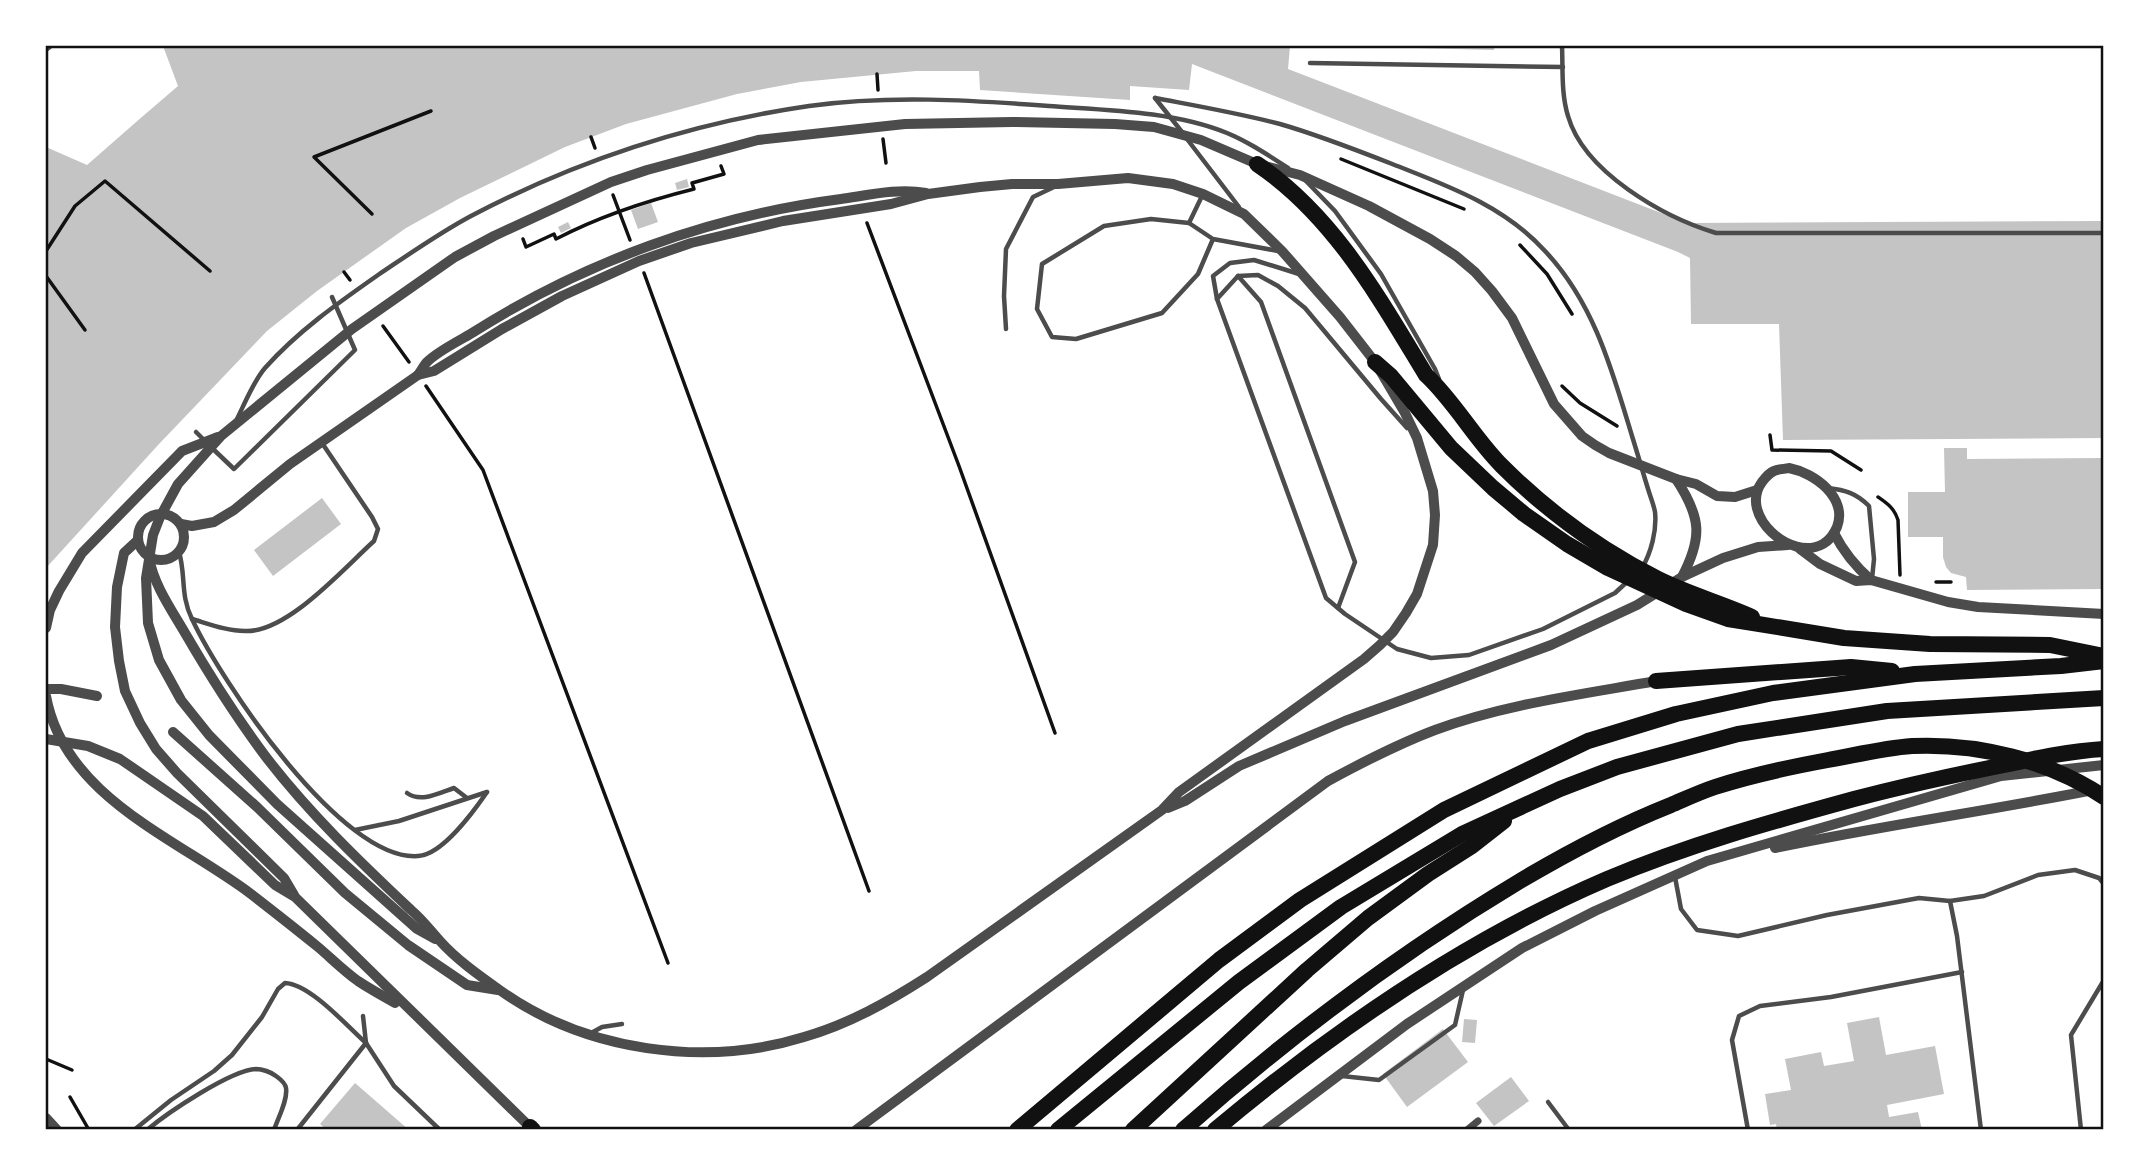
<svg xmlns="http://www.w3.org/2000/svg" width="2149" height="1175" viewBox="0 0 2149 1175" font-family="Signika,sans-serif">
	<rect width="100%" height="100%" fill="#fff"/>
	<!-- building -->
	<g fill="#c4c4c4">
		<path d="M 163,46 L 1290,46 L 1288,69 L 1687,223 L 2104,221 L 2104,438 L 1783,440 L 1779,324 L 1691,324 L 1690,258 L 1678,252 L 1192,64 L 1189,90 L 1130,86 L 1130,100 L 980,90 L 979,71 L 916,71 L 801,82 L 737,94 L 626,124 L 565,147 L 460,198 L 406,228 L 317,291 L 267,331 L 159,444 L 46,568 L 46,147 L 87,165 L 143,116 L 178,86 Z"/>
		<path d="M 1415,46 L 1495,46 L 1494,50 L 1415,48 Z"/>
		<path d="M 687,179 L 689,187 L 677,190 L 675,183 Z"/>
		<path d="M 651,203 L 658,222 L 638,229 L 631,210 Z"/>
		<path d="M 568,222 L 571,228 L 561,233 L 558,227 Z"/>
		<path d="M 1944,448 L 1967,448 L 1967,459 L 2104,458 L 2104,589 L 1967,590 L 1966,577 L 1951,573 L 1946,567 L 1943,557 L 1943,537 L 1908,537 L 1908,492 L 1945,492 Z"/>
		<path d="M 322,498 L 341,524 L 273,576 L 254,550 Z"/>
		<path d="M 1879,1017 L 1886,1055 L 1935,1046 L 1944,1094 L 1887,1105 L 1889,1117 L 1918,1112 L 1922,1130 L 1777,1130 L 1776,1124 L 1770,1125 L 1765,1094 L 1791,1090 L 1785,1059 L 1821,1052 L 1824,1066 L 1854,1061 L 1847,1023 Z"/>
		<path d="M 1464,1019 L 1477,1020 L 1475,1043 L 1462,1042 Z"/>
		<path d="M 1443,1029 L 1468,1062 L 1407,1107 L 1383,1074 Z"/>
		<path d="M 1511,1077 L 1529,1101 L 1494,1126 L 1476,1103 Z"/>
		<path d="M 355,1083 L 409,1130 L 327,1130 L 320,1124 Z"/>
	</g>
	<g fill="none" stroke-linecap="round" stroke-linejoin="round">
		<!-- path -->
		<g stroke="#111" stroke-width="3.5">
			<path d="M 877,74 L 878,90"/>
			<path d="M 591,137 L 595,148"/>
			<path d="M 883,139 L 886,163"/>
			<path d="M 1341,159 L 1464,209"/>
			<path d="M 613,195 L 630,240"/>
			<path d="M 372,214 L 314,157 L 431,111"/>
			<path d="M 867,223 L 959,466 L 1055,733"/>
			<path d="M 523,239 L 526,247 L 554,234 L 556,239 C 600,216 646,201 694,189 L 692,183 L 724,174 L 721,166"/>
			<path d="M 1520,245 L 1547,274 L 1572,314"/>
			<path d="M 46,251 L 75,206 L 105,181 L 210,271"/>
			<path d="M 344,272 L 350,280"/>
			<path d="M 644,273 L 869,891"/>
			<path d="M 46,276 L 85,330"/>
			<path d="M 383,326 L 409,362"/>
			<path d="M 426,386 L 483,470 L 668,963"/>
			<path d="M 1562,386 L 1580,403 L 1617,426"/>
			<path d="M 1770,435 L 1772,450 L 1831,451 L 1861,470"/>
			<path d="M 1878,497 C 1888,504 1894,508 1898,520 L 1900,575"/>
			<path d="M 1936,582 L 1951,582"/>
			<path d="M 46,1059 L 72,1070"/>
			<path d="M 70,1097 L 89,1130"/>
		</g>
		<!-- service -->
		<g stroke="#4c4c4c" stroke-width="4.5">
			<path d="M 1562,46 C 1563,68 1561,94 1568,116 C 1584,172 1663,217 1716,233 L 2104,233"/>
			<path d="M 46,50 L 51,46"/>
			<path d="M 1310,63 L 1563,67"/>
			<path d="M 1155,98 C 1197,106 1238,113 1280,124 C 1322,136 1364,153 1405,169 C 1456,189 1507,209 1545,251 C 1594,303 1612,370 1632,436 C 1638,455 1643,473 1649,492 C 1651,498 1654,506 1655,512 C 1657,530 1651,553 1642,568"/>
			<path d="M 1155,98 L 1182,132"/>
			<path d="M 1187,139 L 1239,207"/>
			<path d="M 1306,181 L 1335,211 L 1381,274 L 1435,369 L 1439,379"/>
			<path d="M 1189,223 L 1202,196"/>
			<path d="M 1213,239 L 1198,274 L 1162,313 L 1076,339 L 1052,337 L 1037,309 L 1042,264 L 1104,226 L 1151,219 L 1189,223 L 1213,239 L 1278,251"/>
			<path d="M 1299,274 L 1254,260 L 1230,263 L 1213,276 L 1217,299 L 1326,598 L 1345,614 L 1397,649 L 1431,658 L 1469,655 L 1543,629 L 1615,593 L 1628,581"/>
			<path d="M 1238,276 L 1261,302 L 1355,562 L 1338,608"/>
			<path d="M 1217,299 L 1238,276 L 1258,275 L 1278,286 L 1305,308 L 1381,399 L 1407,428"/>
			<path d="M 1006,329 L 1004,296 L 1006,249 L 1033,197 L 1054,187"/>
			<path d="M 237,419 C 245,403 253,382 265,368 C 298,331 338,303 378,275 C 408,255 439,233 471,216 C 576,161 692,123 809,106 C 888,95 970,100 1049,106 C 1105,110 1174,111 1227,133 C 1249,142 1268,155 1288,168"/>
			<path d="M 196,432 L 204,440"/>
			<path d="M 212,448 L 234,469 L 355,350 L 332,297"/>
			<path d="M 1828,488 C 1845,490 1856,493 1869,506 L 1874,559 L 1872,579"/>
			<path d="M 179,552 C 186,575 180,595 192,619 C 221,681 342,862 418,856 C 442,855 474,811 487,792"/>
			<path d="M 192,619 C 209,624 227,631 245,631 C 287,633 343,569 374,541 L 378,529 L 372,517 L 322,443"/>
			<path d="M 407,793 C 421,803 439,793 454,788 L 467,798"/>
			<path d="M 355,830 L 399,821 L 487,792"/>
			<path d="M 1675,877 L 1681,909 L 1697,930 L 1738,936 L 1827,915 L 1919,898 L 1950,901 L 1984,896 L 2038,875 L 2075,870 L 2099,878 L 2104,884"/>
			<path d="M 1950,901 L 1957,936 L 1981,1130"/>
			<path d="M 363,1016 L 366,1043"/>
			<path d="M 593,1032 L 602,1027 L 622,1024"/>
			<path d="M 1342,1076 L 1379,1080 L 1455,1025 L 1463,990"/>
			<path d="M 1548,1102 L 1569,1130"/>
			<path d="M 134,1130 L 171,1100 L 214,1071 L 232,1055 L 262,1017 L 278,989 L 285,983 C 310,984 347,1026 366,1043"/>
			<path d="M 147,1130 C 167,1113 231,1070 256,1069 C 262,1069 271,1072 276,1076 C 280,1079 285,1082 286,1088 C 288,1100 278,1118 274,1130"/>
			<path d="M 297,1130 L 366,1043 L 394,1086 L 440,1130"/>
			<path d="M 1748,1130 L 1732,1040 L 1739,1016 L 1760,1006 L 1831,997 L 1962,972"/>
			<path d="M 2081,1130 L 2071,1035 L 2104,980"/>
		</g>
		<!-- minor -->
		<path stroke="#4c4c4c" stroke-width="7" d="M 1467,1130 L 1478,1121"/>
		<!-- tertiary -->
		<g stroke="#4c4c4c" stroke-width="10">
			<path d="M 418,375 C 421,371 424,365 427,362 C 438,351 459,341 472,333 C 584,262 710,216 841,199 C 869,195 898,188 926,193"/>
			<path d="M 1789,468 C 1815,473 1848,498 1837,527 C 1834,534 1830,540 1823,544 C 1791,562 1738,515 1762,482 C 1765,478 1769,473 1774,471 C 1778,469 1785,469 1789,468 Z"/>
			<path d="M 1676,479 C 1701,517 1703,537 1682,577"/>
			<circle cx="161" cy="537" r="23"/>
			<path d="M 1834,533 C 1844,553 1855,566 1871,580"/>
			<path d="M 138,540 L 124,553 L 117,587 L 115,627 L 119,661 L 125,691 L 140,723 L 156,749 L 177,773 L 284,878 L 294,895"/>
			<path d="M 1800,549 L 1820,564 L 1856,581 L 1871,580 L 1948,602 L 1978,607 L 2104,614"/>
			<path d="M 149,558 C 154,585 171,609 185,633 C 210,676 236,717 266,757 C 309,813 359,861 411,910 C 422,919 430,930 440,941 C 457,960 480,976 501,991 C 586,1051 704,1068 804,1037 C 849,1024 888,1002 927,977 L 1162,810 L 1179,792 L 1364,659 L 1380,645 L 1393,632 L 1406,613 L 1417,594 L 1433,545 L 1435,515 L 1433,491 L 1417,438 L 1405,413 L 1375,362 L 1340,317 L 1282,251 L 1244,214 L 1203,194 L 1173,184 L 1128,178 L 1058,184 L 1012,184 L 980,187 L 928,194 L 891,204 L 783,221 L 691,243 L 639,261 L 562,296 L 502,329 L 434,371 L 418,375 L 290,464 L 234,510 L 214,522 L 192,526 L 181,524"/>
			<path d="M 46,628 L 50,610 L 59,591 L 82,553 L 182,451 L 218,437"/>
			<path d="M 46,689 L 61,689 L 97,696"/>
			<path d="M 46,696 C 64,797 178,839 251,894 C 273,911 296,929 318,947 C 331,958 344,971 358,981 C 370,989 383,996 395,1003"/>
			<path d="M 173,732 L 257,807 L 345,893 L 408,945 L 467,985 L 498,990"/>
			<path d="M 46,739 L 88,746 L 120,759 L 203,816 L 275,885 L 295,897 L 530,1127"/>
			<path d="M 1168,808 L 1185,801 L 1239,766 L 1345,721 L 1551,645 L 1637,605 L 1682,577 L 1723,558 L 1758,547 L 1788,545"/>
			<path d="M 1775,848 C 1880,826 1987,811 2093,790"/>
			<path d="M 435,939 L 417,929 L 277,804 L 209,735 L 181,700 L 159,660 L 148,623 L 146,578 L 153,535 L 160,517 L 178,484 L 221,436 L 352,329 L 455,257 L 494,236 L 611,182 L 647,170 L 758,140 L 905,124 L 1012,122 L 1115,124 L 1154,127 L 1201,140 L 1257,164 L 1300,175 L 1369,206 L 1430,239 L 1456,256 L 1475,272 L 1492,291 L 1512,318 L 1554,404 L 1582,436 L 1595,445 L 1609,453 L 1676,479 L 1696,484 L 1717,496 L 1735,497 L 1757,490"/>
			<path d="M 46,1118 L 57,1130"/>
			<path d="M 856,1130 L 1328,781 C 1363,762 1398,744 1435,730 C 1505,704 1584,694 1656,681"/>
			<path d="M 1266,1130 L 1407,1024 L 1522,948 L 1595,911 L 1707,861 L 2001,776 L 2104,765"/>
		</g>
		<!-- motorway -->
		<g stroke="#111" stroke-width="16">
			<path d="M 1257,164 C 1334,216 1379,298 1426,375 C 1455,402 1474,438 1502,466 C 1547,511 1601,550 1658,579 C 1688,594 1721,603 1752,617"/>
			<path d="M 1375,362 L 1391,376 L 1451,448 L 1493,488 L 1524,514 L 1567,544 L 1608,568 L 1686,604 L 1728,619 L 1844,638 L 1930,644 L 2050,645 L 2104,656"/>
			<path d="M 1656,681 L 1851,667 L 1892,671"/>
			<path d="M 530,1127 L 533,1130"/>
			<path d="M 1017,1130 L 1219,960 L 1300,900 L 1444,810 L 1588,741 L 1676,714 L 1773,693 L 1915,674 L 2061,666 L 2104,661"/>
			<path d="M 1058,1130 L 1239,982 L 1341,907 L 1462,834 L 1560,789 L 1617,767 L 1738,734 L 1887,711 L 2104,698"/>
			<path d="M 1133,1130 L 1307,970 L 1368,918 L 1428,874 L 1472,846 L 1504,821"/>
			<path d="M 1183,1130 C 1288,1037 1400,953 1520,881 C 1569,852 1618,826 1671,805 C 1685,799 1700,792 1715,787 C 1752,775 1790,767 1828,760 C 1856,755 1884,748 1912,746 C 1978,743 2048,760 2104,797"/>
			<path d="M 1215,1130 C 1333,1031 1465,940 1607,879 C 1688,845 1770,822 1854,799 C 1904,786 1954,775 2004,765 C 2037,758 2070,751 2104,749"/>
		</g>
	</g>
	<!-- border -->
	<rect width="2149" height="1175" fill="none" stroke="#ffffff" stroke-width="94"/>
	<rect x="47" y="47" width="2055" height="1081" fill="none" stroke="#111" stroke-width="2.5"/>
</svg>
